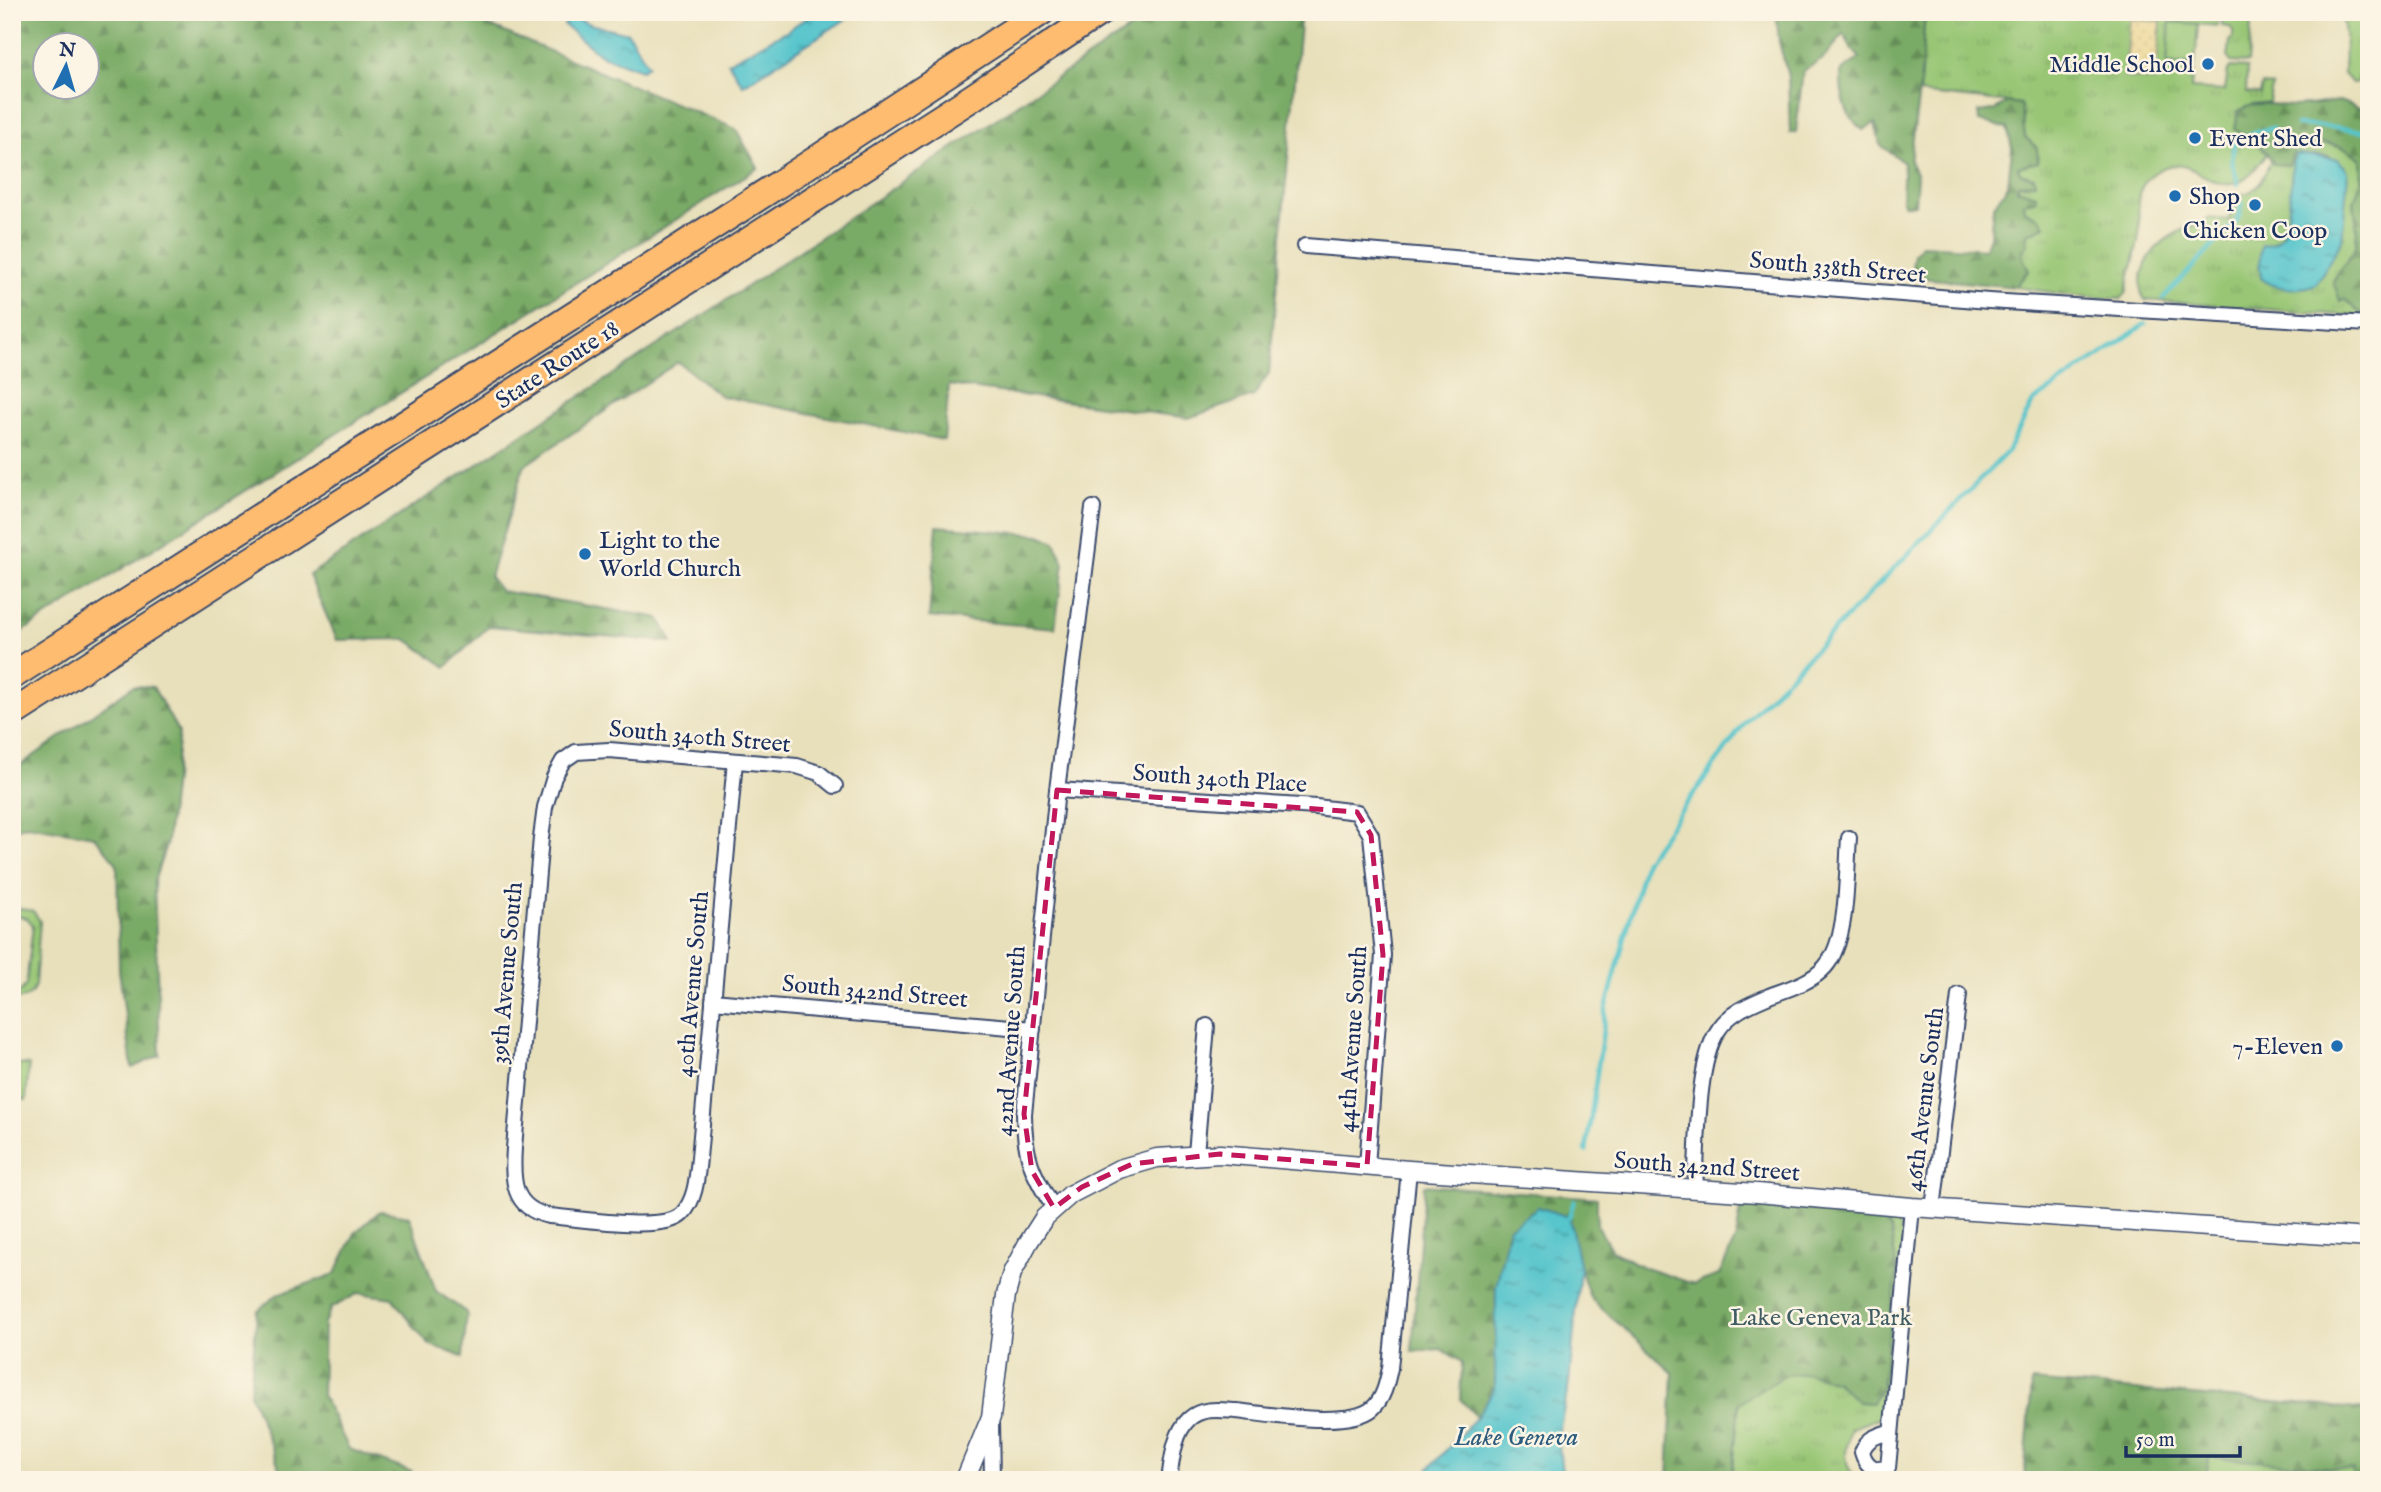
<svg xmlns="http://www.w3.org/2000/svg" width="2381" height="1492" viewBox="0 0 2381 1492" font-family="'IM FELL English',serif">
	<defs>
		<pattern id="grass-tufts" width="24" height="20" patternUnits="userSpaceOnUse" patternTransform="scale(1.75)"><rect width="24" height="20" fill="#98c675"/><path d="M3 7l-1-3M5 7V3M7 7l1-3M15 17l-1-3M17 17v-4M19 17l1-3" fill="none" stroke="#82aa68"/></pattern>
		<pattern id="forest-firs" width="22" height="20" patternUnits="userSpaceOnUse" patternTransform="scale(1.75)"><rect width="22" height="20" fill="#7aab66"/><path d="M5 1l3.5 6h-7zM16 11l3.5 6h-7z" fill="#638c57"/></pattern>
		<pattern id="sand-dots" width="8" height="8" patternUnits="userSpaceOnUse" patternTransform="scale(1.75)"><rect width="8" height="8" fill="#eeda9e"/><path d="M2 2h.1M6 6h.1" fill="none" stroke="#ccbb8a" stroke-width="1.8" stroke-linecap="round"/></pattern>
		<pattern id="water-ripples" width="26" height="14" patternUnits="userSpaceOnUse" patternTransform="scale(1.75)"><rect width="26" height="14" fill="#57c5cc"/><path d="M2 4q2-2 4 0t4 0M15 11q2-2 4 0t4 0" fill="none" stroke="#47a0a9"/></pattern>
	</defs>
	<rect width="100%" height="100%" fill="#fcf5e5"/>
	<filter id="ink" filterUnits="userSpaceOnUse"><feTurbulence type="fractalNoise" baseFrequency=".0143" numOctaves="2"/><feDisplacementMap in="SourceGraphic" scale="14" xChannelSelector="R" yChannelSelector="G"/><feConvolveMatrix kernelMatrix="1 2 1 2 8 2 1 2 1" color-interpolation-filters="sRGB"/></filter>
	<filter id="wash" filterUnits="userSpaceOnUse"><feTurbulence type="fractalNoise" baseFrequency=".00686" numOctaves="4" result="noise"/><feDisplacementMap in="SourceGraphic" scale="28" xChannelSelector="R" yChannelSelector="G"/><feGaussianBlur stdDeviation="1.57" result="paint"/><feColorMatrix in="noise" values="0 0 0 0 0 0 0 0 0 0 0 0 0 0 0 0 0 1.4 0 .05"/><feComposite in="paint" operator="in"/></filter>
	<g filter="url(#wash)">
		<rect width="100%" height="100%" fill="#e8e0bb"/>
		<!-- grass -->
		<g fill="url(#grass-tufts)" stroke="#5a7a6a" stroke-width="2" fill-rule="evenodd">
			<path d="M 1927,12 L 2219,13 L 2218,26 L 2171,22 L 2167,63 L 2193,65 L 2191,89 L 2225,91 L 2228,70 L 2231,67 L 2247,68 L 2246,93 L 2260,94 L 2262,85 L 2272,86 L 2269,102 L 2252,104 L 2246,138 L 2255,141 L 2268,152 C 2258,164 2251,180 2233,184 C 2207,189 2188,151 2157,171 C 2151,175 2145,180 2142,187 C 2134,202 2141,219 2139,235 C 2136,254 2130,274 2126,293 L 2121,299 L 2076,296 L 2015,287 L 2029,270 L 2021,254 L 2027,234 L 2037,231 L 2040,218 L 2025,211 C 2024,201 2017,193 2018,183 L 2034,183 L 2020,173 L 2018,167 L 2037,162 L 2037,148 L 2025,137 L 2021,104 L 1919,93 L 1924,24 Z"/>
			<path d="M 2235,12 L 2252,12 L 2248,63 L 2231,62 L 2228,58 L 2230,41 L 2233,38 L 2233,31 L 2230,27 L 2222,26 L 2222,13 L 2235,15 Z"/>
			<path d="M 2342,12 L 2369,12 L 2369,83 L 2352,83 L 2344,74 L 2345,35 Z"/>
			<path d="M 2312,142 L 2341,145 L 2361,159 L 2362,180 L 2354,201 L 2357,229 L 2356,247 L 2333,281 C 2343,298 2352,308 2369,317 L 2145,300 C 2139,291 2140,283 2143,273 C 2149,250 2163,240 2184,229 C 2195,224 2198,227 2209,218 L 2229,220 L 2230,213 L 2233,213 L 2236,195 C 2260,193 2261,180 2271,160 L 2273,164 L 2293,152 L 2298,144 ZM 2298,154 L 2329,156 L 2348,171 L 2342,240 L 2318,280 L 2309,286 L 2259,268 C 2262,259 2260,253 2262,245 C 2268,245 2274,244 2278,240 C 2291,227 2291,179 2293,160 Z"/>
			<path d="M 1756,1201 L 1881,1211 L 1894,1219 L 1904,1233 L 1888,1415 L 1851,1428 C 1845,1448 1841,1466 1859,1480 L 1732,1480 Z"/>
		</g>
		<!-- forest -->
		<g fill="url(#forest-firs)" stroke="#4a6d62" stroke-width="2" fill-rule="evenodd">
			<path d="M 20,12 L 477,12 L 483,23 L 736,129 L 758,168 L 12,638 L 12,58 L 15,58 ZM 46,46 L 88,46 L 88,88 L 46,88 Z"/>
			<path d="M 1155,12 L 1301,12 L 1269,373 L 1254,396 L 1188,418 L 949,385 L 944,440 L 721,396 L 678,362 L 524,466 L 490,577 L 501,591 L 659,618 L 672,642 L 489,626 L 446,667 L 406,639 L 337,640 L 309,575 L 749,285 Z"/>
			<path d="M 1776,12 L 1927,12 L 1924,24 L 1921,76 L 1910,161 L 1917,176 L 1915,204 L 1905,205 L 1902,199 L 1904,162 L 1880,145 L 1875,123 L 1863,130 C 1844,116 1840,94 1841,71 L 1860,58 L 1851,48 L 1844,34 L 1823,59 L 1803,71 L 1796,132 L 1790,133 L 1788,76 L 1779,42 Z"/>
			<path d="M 2339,101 L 2369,111 L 2369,316 L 2357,311 L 2344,299 L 2340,301 L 2333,281 L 2356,247 L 2357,229 L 2354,201 L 2362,180 L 2361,159 C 2341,142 2323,141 2298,144 L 2288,165 L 2273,164 C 2264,143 2250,143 2235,128 L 2238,111 C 2264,98 2269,106 2293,106 C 2309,106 2324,103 2339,101 Z"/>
			<path d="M 2008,102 L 2021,104 L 2025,137 L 2037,148 L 2038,162 L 2018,167 L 2020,173 L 2034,177 L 2035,183 L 2018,184 L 2017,189 L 2036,195 L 2035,201 L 2024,203 L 2025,211 L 2040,218 L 2045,226 L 2027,234 L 2028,243 L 2021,254 L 2029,270 L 2015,287 L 1921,278 L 1912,268 L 1914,254 L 1922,245 L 1985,249 L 1990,236 L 1993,207 L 2008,185 L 2012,148 L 2007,128 L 1979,121 L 1978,112 L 1995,110 Z"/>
			<path d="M 937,526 L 1040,535 L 1055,542 L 1064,563 L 1055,628 L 929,617 Z"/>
			<path d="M 133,686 L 153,687 L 179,733 L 167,842 L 154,882 L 160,1055 L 132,1068 L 119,970 L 117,864 L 94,836 L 27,825 L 12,830 L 12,771 Z"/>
			<path d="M 1424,1185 L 1597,1198 L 1597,1225 L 1612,1251 L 1645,1268 L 1694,1284 L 1719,1275 L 1736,1238 L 1742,1203 L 1877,1216 L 1891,1230 L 1897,1273 L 1882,1387 L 1872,1403 L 1858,1402 L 1836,1382 L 1808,1373 L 1786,1375 L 1739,1403 L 1732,1480 L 1668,1480 L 1673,1373 L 1590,1298 L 1580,1268 L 1496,1368 L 1495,1387 L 1477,1417 L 1460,1399 L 1462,1362 L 1441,1349 L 1412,1351 Z"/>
			<path d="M 380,1211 L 409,1216 L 436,1291 L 467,1313 L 463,1357 L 428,1344 L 392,1298 L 359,1293 L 331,1308 L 324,1323 L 322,1395 L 349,1449 L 412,1472 L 411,1480 L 290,1480 L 282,1474 L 250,1393 L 257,1311 L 277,1295 L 335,1274 L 355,1233 Z"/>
			<path d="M 2032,1381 L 2369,1410 L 2369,1480 L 2352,1480 L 2352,1470 L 2209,1457 L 2206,1480 L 2024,1480 Z"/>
		</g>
		<!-- sand -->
		<path fill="url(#sand-dots)" stroke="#84847e" stroke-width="2" d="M 2130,19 L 2161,22 L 2155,80 L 2125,77 Z"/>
		<!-- garden -->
		<g fill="#98c675" stroke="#5a7a6a" stroke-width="2">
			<path d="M 2170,22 L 2198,24 L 2195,65 L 2167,63 Z"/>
			<path d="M 12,907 L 33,911 L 40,921 L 35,985 C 32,997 24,1000 12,999 L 12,992 L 20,992 L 26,985 L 33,925 L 27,918 L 12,915 Z"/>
			<path d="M 12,1064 L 29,1065 L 26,1100 L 12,1098 Z"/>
			<path d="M 2209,1457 L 2353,1470 L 2352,1480 L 2206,1480 Z"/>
		</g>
		<!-- water -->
		<g fill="url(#water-ripples)" stroke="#397a95" stroke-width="2">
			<path d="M 815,12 L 857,12 L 743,85 L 728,62 L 785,32 Z"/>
			<path d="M 570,15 L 589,24 L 628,33 L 648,65 L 642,70 L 602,56 L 564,25 Z"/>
			<path d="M 2297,154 L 2338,159 L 2348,171 L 2342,240 L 2316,284 C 2298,291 2275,290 2261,278 C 2259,266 2259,255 2262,245 C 2268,245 2274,244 2278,240 C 2292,226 2290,180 2293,160 Z"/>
			<path d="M 1538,1207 L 1569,1217 L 1580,1268 L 1569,1383 L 1558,1437 L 1563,1480 L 1416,1480 L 1426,1472 L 1477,1417 L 1495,1387 L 1496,1287 L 1509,1228 Z"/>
		</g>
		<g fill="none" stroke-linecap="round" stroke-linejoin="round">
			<!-- stream -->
			<g stroke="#57c5cc" stroke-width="4.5">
				<path d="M 2297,125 L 2336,127 L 2369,132"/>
				<path d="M 2238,184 L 2232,161 L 2234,143 L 2254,132 L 2272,128"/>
				<path d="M 2163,298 L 2235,223 L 2240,214 L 2242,203"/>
				<path d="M 1586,1151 L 1606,1009 L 1645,861 L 1746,721 L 2007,452 L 2033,402 L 2145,324"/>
				<path d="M 1569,1217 L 1574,1201"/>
			</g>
		</g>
	</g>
	<g filter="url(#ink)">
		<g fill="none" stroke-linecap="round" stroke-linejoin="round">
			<!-- minor casing -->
			<g stroke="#3a4a6c" stroke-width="18">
				<g id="minor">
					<path d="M 1305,246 L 1989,301 L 2369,324"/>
					<path d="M 735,761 L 699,1158 C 697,1176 696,1200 682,1214 C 664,1233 577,1218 549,1216 C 512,1208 512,1180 514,1148 L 541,838 L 545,807 L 554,777 L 563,761 L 576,752 L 609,750 L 797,766 L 819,773 L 835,786"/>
					<path d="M 1057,790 L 1316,807 L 1357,812 L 1371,835 L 1383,955 L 1367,1166"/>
					<path d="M 713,1001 L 1033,1029"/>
					<path d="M 1196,1154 L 1207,1026"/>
					<path d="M 1695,1189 C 1698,1147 1696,1067 1717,1032 C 1728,1013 1750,1004 1769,996 C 1787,989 1811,983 1825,967 C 1849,940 1846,874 1849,838"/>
					<path d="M 1054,1208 C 1032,1174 1024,1155 1024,1114 L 1057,790 L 1093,508"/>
					<path d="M 1933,1209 L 1959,995"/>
					<path d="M 991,1422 L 992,1480"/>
					<path d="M 1891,1431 C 1878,1436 1867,1437 1862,1452 C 1866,1466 1874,1471 1888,1468 L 1912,1207"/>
					<path d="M 1169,1480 C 1172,1460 1174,1433 1189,1419 C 1202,1407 1220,1410 1236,1411 C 1267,1414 1350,1429 1373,1408 C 1384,1398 1387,1382 1390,1368 L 1409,1170"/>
				</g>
			</g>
			<!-- tertiary casing -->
			<g stroke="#3a4a6c" stroke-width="21">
				<path id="tertiary" d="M 965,1480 L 991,1417 L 1006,1295 L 1012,1273 L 1028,1243 L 1044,1218 L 1071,1194 L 1119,1169 L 1157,1158 L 1220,1154 L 1409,1170 L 1757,1193 L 1912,1207 L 2369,1238"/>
			</g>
			<!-- motorway casing -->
			<g stroke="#3a4a6c" stroke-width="30">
				<g id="motorway">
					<path d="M 12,676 L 785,180 L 1041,12"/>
					<path d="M 12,714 L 973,97 L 1100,12"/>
				</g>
			</g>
			<!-- minor -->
			<use href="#minor" stroke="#fff" stroke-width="14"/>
			<!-- tertiary -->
			<use href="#tertiary" stroke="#fff" stroke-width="18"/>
			<!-- motorway -->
			<use href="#motorway" stroke="#febc70" stroke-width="26"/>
		</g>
	</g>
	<!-- marked area -->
	<path fill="none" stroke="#c2185b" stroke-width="5" stroke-dasharray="14 9" stroke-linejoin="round" d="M 1057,790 L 1357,812 L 1371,835 L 1383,955 L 1367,1166 L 1220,1154 L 1132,1164 L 1082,1187 L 1054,1208 L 1032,1171 L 1024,1114 Z"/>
	<!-- markers -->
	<g fill="#1f6fb2" stroke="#fcf5e5" stroke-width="2.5">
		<circle cx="2208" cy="64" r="7"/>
		<circle cx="2195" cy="138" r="7"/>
		<circle cx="2175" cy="196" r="7"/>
		<circle cx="2255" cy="205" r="7"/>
		<circle cx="585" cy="554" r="7"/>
		<circle cx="2337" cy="1046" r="7"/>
	</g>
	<g text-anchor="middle" stroke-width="5" stroke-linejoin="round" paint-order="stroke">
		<!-- poi labels -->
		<g font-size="24" fill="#1b2f5e" stroke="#fcf5e5" text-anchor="start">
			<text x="2194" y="72" text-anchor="end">Middle School</text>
			<text x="2209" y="146">Event Shed</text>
			<text x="2189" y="204">Shop</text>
			<text x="2255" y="238" text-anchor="middle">Chicken Coop</text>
			<text x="599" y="548">Light to the<tspan x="599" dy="28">World Church</tspan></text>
			<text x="2323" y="1054" text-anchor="end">7-Eleven</text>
		</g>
		<!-- street labels -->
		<g font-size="24" fill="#1b2f5e" stroke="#fcf5e5">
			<text transform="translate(1838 267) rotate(5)" y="8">South 338th Street</text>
			<text transform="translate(557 364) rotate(-33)" y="8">State Route 18</text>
			<text transform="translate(700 736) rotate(5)" y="8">South 340th Street</text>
			<text transform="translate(1220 778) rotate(4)" y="8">South 340th Place</text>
			<text transform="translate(506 973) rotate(-85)" y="8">39th Avenue South</text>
			<text transform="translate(692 984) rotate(-85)" y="8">40th Avenue South</text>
			<text transform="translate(875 991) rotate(5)" y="8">South 342nd Street</text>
			<text transform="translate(1352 1039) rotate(-86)" y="8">44th Avenue South</text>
			<text transform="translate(1010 1041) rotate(-86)" y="8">42nd Avenue South</text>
			<text transform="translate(1924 1099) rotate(-83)" y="8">46th Avenue South</text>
			<text transform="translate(1707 1166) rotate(4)" y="8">South 342nd Street</text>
		</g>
		<!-- park labels -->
		<g font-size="24" fill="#405c65" stroke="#fcf5e5">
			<text x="1821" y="1325">Lake Geneva Park</text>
		</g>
		<!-- water labels -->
		<g font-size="26" font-style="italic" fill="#2d5c7f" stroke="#fcf5e5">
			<text x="1516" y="1445">Lake Geneva</text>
		</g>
	</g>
	<!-- margin -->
	<rect width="2381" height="1492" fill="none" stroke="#fcf5e5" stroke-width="42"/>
	<!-- north arrow -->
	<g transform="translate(66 66) rotate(5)"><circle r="33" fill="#fcf5e5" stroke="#a2a6af" stroke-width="2"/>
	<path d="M0-5L12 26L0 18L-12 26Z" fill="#1f6fb2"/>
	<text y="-10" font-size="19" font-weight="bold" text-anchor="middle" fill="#1b2f5e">N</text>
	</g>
	<!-- scale -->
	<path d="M2126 1446v10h114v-10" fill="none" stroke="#1b2f5e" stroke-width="3.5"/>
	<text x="2136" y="1446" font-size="21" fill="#1b2f5e" stroke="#fcf5e5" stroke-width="5" paint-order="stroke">50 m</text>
</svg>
